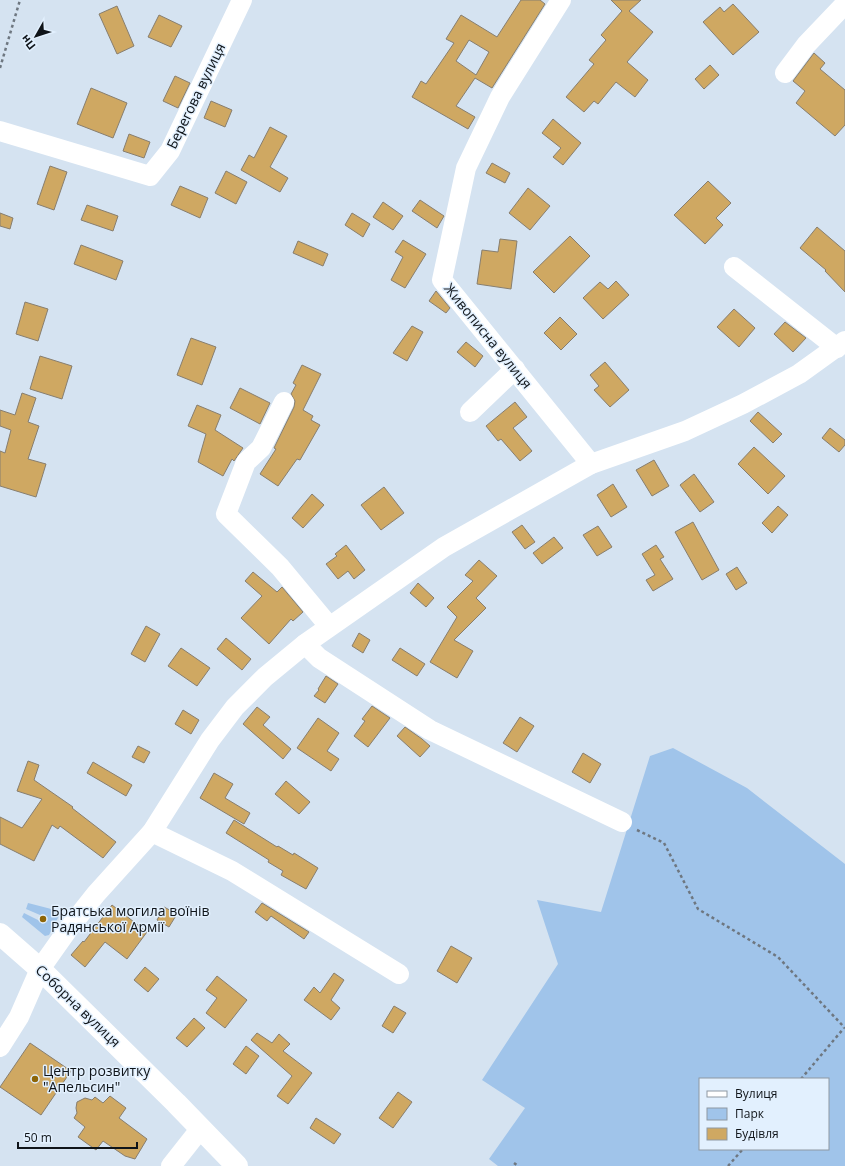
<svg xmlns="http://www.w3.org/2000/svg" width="845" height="1166" viewBox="0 0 845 1166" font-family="'Open Sans',sans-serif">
	<rect width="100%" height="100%" fill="#d5e3f1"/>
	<!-- green -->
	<g fill="#a0c4ea" fill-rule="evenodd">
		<path d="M 673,748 L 747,788 L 845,864 L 845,1166 L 498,1166 L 489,1159 L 525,1108 L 482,1080 L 558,964 L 537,900 L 601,912 L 650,756 ZM 700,1079 L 828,1079 L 828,1149 L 700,1149 Z"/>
		<path d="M 28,903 L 59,911 L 60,914 L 49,935 L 45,936 L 22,917 L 24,913 L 44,923 L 47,918 L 26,909 Z"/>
	</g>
	<!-- building -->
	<g fill="#cfa862" stroke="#877e6f" fill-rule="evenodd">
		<path d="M 521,0 L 540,0 L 545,4 L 492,88 L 475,78 L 456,106 L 475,117 L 468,129 L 412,97 L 421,81 L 426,84 L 454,43 L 446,39 L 461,15 L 497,37 ZM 469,40 L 489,52 L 476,75 L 456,61 Z"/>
		<path d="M 611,0 L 641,0 L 629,11 L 653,32 L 627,62 L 648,80 L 635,97 L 616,82 L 598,104 L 594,101 L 584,112 L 566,97 L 594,64 L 589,60 L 606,40 L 601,35 L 622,11 Z"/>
		<path d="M 733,4 L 759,32 L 733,55 L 703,22 L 720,7 L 724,12 Z"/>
		<path d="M 117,6 L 134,46 L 117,54 L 99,14 Z"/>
		<path d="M 159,15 L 182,26 L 171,47 L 148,37 Z"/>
		<path d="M 814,53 L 825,63 L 820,69 L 845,90 L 845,125 L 835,136 L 796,103 L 805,91 L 793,81 Z"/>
		<path d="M 710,65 L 719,75 L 704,89 L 695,79 Z"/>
		<path d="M 175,76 L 190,83 L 178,108 L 163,101 Z"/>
		<path d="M 91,88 L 127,103 L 113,138 L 77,124 Z"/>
		<path d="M 211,101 L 232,110 L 225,127 L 204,118 Z"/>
		<path d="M 553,119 L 581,143 L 563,165 L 553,157 L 561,148 L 542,133 Z"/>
		<path d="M 270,127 L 287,136 L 270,167 L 288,178 L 280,192 L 241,170 L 249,155 L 254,158 Z"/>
		<path d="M 129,134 L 150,142 L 144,158 L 123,151 Z"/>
		<path d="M 492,163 L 510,173 L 505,183 L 486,173 Z"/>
		<path d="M 50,166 L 67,172 L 54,210 L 37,204 Z"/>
		<path d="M 226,171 L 247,182 L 236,204 L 215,193 Z"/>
		<path d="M 708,181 L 731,203 L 716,218 L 723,225 L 705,244 L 674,215 Z"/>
		<path d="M 180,186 L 208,198 L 200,218 L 171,205 Z"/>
		<path d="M 528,188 L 550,206 L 530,230 L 509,213 Z"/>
		<path d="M 420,200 L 444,216 L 437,228 L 412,211 Z"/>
		<path d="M 383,202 L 403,216 L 393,230 L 373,217 Z"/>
		<path d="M 87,205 L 118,216 L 113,231 L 81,220 Z"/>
		<path d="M 0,213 L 13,218 L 10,229 L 0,226 Z"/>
		<path d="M 352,213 L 370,224 L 363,237 L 345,225 Z"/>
		<path d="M 817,227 L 845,251 L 845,292 L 825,271 L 826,270 L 800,248 Z"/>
		<path d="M 570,236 L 590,256 L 554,293 L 533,272 Z"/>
		<path d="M 500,239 L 517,241 L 511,289 L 477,284 L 482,250 L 498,252 Z"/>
		<path d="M 403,240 L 426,254 L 405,288 L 391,280 L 403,257 L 395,252 Z"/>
		<path d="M 298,241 L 328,254 L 323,266 L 293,253 Z"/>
		<path d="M 81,245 L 123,261 L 116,280 L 74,264 Z"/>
		<path d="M 616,281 L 629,295 L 603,319 L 583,298 L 600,282 L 608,289 Z"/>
		<path d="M 436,291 L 450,308 L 446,313 L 429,301 Z"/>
		<path d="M 25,302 L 48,309 L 38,341 L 16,334 Z"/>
		<path d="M 734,309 L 755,328 L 739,347 L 717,327 Z"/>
		<path d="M 560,317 L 577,334 L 561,350 L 544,333 Z"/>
		<path d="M 785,322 L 806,338 L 793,352 L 774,334 Z"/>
		<path d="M 412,326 L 423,332 L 407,361 L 393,353 Z"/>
		<path d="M 191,338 L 216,347 L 202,385 L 177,375 Z"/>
		<path d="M 466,342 L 483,356 L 475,367 L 457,352 Z"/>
		<path d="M 40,356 L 72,366 L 62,399 L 30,389 Z"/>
		<path d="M 605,362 L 629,390 L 610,407 L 594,390 L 599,386 L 590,375 Z"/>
		<path d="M 302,365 L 321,374 L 303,410 L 313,416 L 311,420 L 320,425 L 300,460 L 297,459 L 278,486 L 260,474 L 276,449 L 274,448 L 294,407 L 295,401 L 291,394 L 296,385 L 293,383 Z"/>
		<path d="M 240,388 L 270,403 L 260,424 L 230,408 Z"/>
		<path d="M 22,393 L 36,398 L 28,422 L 39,426 L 28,459 L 46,464 L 36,497 L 0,486 L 0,451 L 5,453 L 11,430 L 0,426 L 0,410 L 15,415 Z"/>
		<path d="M 515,402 L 527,417 L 513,428 L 532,451 L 520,461 L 501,439 L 498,441 L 486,426 Z"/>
		<path d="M 197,405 L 221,415 L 215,430 L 243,448 L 234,461 L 232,459 L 223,476 L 198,462 L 206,434 L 188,426 Z"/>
		<path d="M 758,412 L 782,434 L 773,443 L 750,421 Z"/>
		<path d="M 830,428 L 845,440 L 845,445 L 839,452 L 822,438 Z"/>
		<path d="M 754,447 L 785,476 L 768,494 L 738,464 Z"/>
		<path d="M 654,460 L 669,486 L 652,496 L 636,470 Z"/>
		<path d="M 694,474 L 714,502 L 700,512 L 680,485 Z"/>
		<path d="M 613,484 L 627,507 L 611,517 L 597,495 Z"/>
		<path d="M 384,487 L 404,513 L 381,530 L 361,505 Z"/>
		<path d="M 312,494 L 324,505 L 303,528 L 292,518 Z"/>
		<path d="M 778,506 L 788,515 L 772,533 L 762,523 Z"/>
		<path d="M 693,522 L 719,570 L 702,580 L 675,532 Z"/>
		<path d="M 522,525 L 535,542 L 525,549 L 512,532 Z"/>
		<path d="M 598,526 L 612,547 L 597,556 L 583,535 Z"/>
		<path d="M 554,537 L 563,548 L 542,564 L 533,553 Z"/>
		<path d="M 346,545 L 365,570 L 354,579 L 348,571 L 338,579 L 326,564 L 337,556 L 335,554 Z"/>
		<path d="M 656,545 L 664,557 L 660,559 L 673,579 L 653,591 L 646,580 L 655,575 L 642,554 Z"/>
		<path d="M 479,560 L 497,576 L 476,598 L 486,608 L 454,640 L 473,651 L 457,678 L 430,662 L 457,617 L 447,607 L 473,581 L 465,575 Z"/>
		<path d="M 737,567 L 747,583 L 736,590 L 726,574 Z"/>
		<path d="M 253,572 L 277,592 L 282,587 L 303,612 L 293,621 L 291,619 L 269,644 L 241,618 L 262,596 L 245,581 Z"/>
		<path d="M 418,583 L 434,598 L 426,607 L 410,593 Z"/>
		<path d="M 146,626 L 160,634 L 145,662 L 131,654 Z"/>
		<path d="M 359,633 L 370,640 L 363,653 L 352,646 Z"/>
		<path d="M 226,638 L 251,659 L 242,670 L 217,649 Z"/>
		<path d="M 181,648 L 210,668 L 197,686 L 168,666 Z"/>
		<path d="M 400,648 L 425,664 L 417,676 L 392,660 Z"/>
		<path d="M 326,676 L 338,684 L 325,703 L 314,696 L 319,690 L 318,689 Z"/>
		<path d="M 372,706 L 390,718 L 368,747 L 354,736 L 365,721 L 362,719 Z"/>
		<path d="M 257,707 L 270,717 L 263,725 L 291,749 L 283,759 L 243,724 Z"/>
		<path d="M 183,710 L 199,720 L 191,734 L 175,724 Z"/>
		<path d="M 520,717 L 534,726 L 517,752 L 503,743 Z"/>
		<path d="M 318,718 L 339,733 L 327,751 L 339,759 L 331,771 L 297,748 Z"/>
		<path d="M 405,727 L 422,739 L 430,746 L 420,757 L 397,736 Z"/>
		<path d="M 138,746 L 150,752 L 144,763 L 132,757 Z"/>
		<path d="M 583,753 L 601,764 L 590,783 L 572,772 Z"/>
		<path d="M 28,761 L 39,765 L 34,780 L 73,807 L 72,808 L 116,842 L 103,858 L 60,826 L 58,829 L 52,825 L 34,861 L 0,844 L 0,817 L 22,828 L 42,799 L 17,791 Z"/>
		<path d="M 93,762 L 132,785 L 126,796 L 87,773 Z"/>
		<path d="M 214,773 L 233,784 L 225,798 L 250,813 L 244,824 L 200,798 Z"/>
		<path d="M 286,781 L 310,802 L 299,814 L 275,794 Z"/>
		<path d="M 234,820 L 277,847 L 278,846 L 293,855 L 294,853 L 318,868 L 306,889 L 281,875 L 283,871 L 268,862 L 269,860 L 226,833 Z"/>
		<path d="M 262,903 L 309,932 L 304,939 L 271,916 L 267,921 L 255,912 Z"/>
		<path d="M 112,905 L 147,932 L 127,959 L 105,942 L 85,967 L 71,955 L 83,941 L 84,942 Z"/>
		<path d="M 164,907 L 177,914 L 169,927 L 157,920 Z"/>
		<path d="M 451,946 L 472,958 L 457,983 L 437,971 Z"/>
		<path d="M 145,967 L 159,979 L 148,992 L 134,980 Z"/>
		<path d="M 334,973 L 344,980 L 331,1000 L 340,1008 L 331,1020 L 304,1000 L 314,987 L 320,993 Z"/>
		<path d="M 217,976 L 247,1000 L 225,1028 L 206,1013 L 217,998 L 206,990 Z"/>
		<path d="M 394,1006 L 406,1013 L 393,1033 L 382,1026 Z"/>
		<path d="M 194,1018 L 205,1028 L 187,1047 L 176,1038 Z"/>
		<path d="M 257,1033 L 272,1043 L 279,1034 L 290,1044 L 283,1051 L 312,1073 L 288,1104 L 277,1096 L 292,1076 L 251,1040 Z"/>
		<path d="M 30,1043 L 71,1071 L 41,1115 L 0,1087 Z"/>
		<path d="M 246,1046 L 259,1056 L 246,1074 L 233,1064 Z"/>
		<path d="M 398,1092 L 412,1102 L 393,1128 L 379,1118 Z"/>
		<path d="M 110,1096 L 126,1108 L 119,1118 L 147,1139 L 135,1159 L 125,1156 L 103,1141 L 96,1150 L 78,1137 L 85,1127 L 74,1118 L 77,1113 L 76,1108 L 77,1102 L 85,1098 L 92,1100 L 95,1097 L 103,1103 Z"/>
		<path d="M 316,1118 L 341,1134 L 334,1144 L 310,1128 Z"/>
	</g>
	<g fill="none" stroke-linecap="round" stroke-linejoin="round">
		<!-- path -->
		<g stroke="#6e7780" stroke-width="2.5" stroke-dasharray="3 3" stroke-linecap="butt">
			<path d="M 0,68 L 20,0"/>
			<path d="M 637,830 L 664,843 L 698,909 L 778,957 L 845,1028"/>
			<path d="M 801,1079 L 844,1028"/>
			<path d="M 514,1163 L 518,1166"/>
			<path d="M 728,1166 L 743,1149"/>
		</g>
		<!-- minor -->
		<g stroke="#fff" stroke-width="20">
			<path d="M 561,0 L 500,97 L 466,168 L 442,280 L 591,464"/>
			<path d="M 785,73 L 806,45 L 845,4"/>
			<path d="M 0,131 L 150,176 L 170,151 L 242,0"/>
			<path d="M 734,267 L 837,348"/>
			<path d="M 284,402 L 261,448 L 246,462 L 226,514 L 280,567 L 329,626"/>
			<path d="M 470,412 L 515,369"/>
			<path d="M 305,644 L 319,658 L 430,730 L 622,822"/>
			<path d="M 152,832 L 232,871 L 399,974"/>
			<path d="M 0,1047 L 19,1017 L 40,969 L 69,928 L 96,894 L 152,832 L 210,740 L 235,707 L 265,677 L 305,644 L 444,547 L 591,464 L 685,431 L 743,404 L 799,374 L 845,341"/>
			<path d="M 171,1166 L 201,1128"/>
		</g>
		<!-- major -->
		<path stroke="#fff" stroke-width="22" d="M 0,934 L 40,969 L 176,1103 L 237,1166"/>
	</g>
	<!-- markers -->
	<g fill="#8d6508" stroke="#e2f0fe" stroke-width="1.5">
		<circle cx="43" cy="919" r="4"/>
		<circle cx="35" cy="1079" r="4"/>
	</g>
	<g text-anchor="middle" stroke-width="3" stroke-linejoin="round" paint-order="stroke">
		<!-- street labels -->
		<g font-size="14" fill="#0f1419" stroke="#e2f0fe">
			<text transform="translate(196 96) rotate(-64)" y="5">Берегова вулиця</text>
			<text transform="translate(488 336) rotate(51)" y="5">Живописна вулиця</text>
			<text transform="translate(78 1006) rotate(44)" y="5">Соборна вулиця</text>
		</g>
		<!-- poi labels -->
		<g font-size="14" fill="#0f1419" stroke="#e2f0fe" text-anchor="start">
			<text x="51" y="916">Братська могила воїнів<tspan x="51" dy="16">Радянської Армії</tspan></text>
			<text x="43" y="1076">Центр розвитку<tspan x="43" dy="16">"Апельсин"</tspan></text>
		</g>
	</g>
	<!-- legend -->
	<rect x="699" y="1078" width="130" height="72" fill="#e2f0fe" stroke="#8e98a2"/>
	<rect x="707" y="1091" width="20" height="6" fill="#ffffff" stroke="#8e98a2"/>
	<text x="735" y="1098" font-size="12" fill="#0f1419">Вулиця</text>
	<rect x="707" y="1108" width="20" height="12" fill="#a0c4ea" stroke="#8e98a2"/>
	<text x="735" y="1118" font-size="12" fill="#0f1419">Парк</text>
	<rect x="707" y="1128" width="20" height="12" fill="#cfa862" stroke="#8e98a2"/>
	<text x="735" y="1138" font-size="12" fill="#0f1419">Будівля</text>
	<!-- north arrow -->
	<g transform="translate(36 36) rotate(231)" stroke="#e2f0fe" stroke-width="3" paint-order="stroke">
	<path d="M0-3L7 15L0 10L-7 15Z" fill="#0f1419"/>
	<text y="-6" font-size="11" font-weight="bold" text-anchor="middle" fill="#0f1419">Пн</text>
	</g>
	<!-- scale -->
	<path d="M18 1142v6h119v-6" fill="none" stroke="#0f1419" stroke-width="2"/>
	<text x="24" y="1142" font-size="12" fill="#0f1419" stroke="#e2f0fe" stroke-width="3" paint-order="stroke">50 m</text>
</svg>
